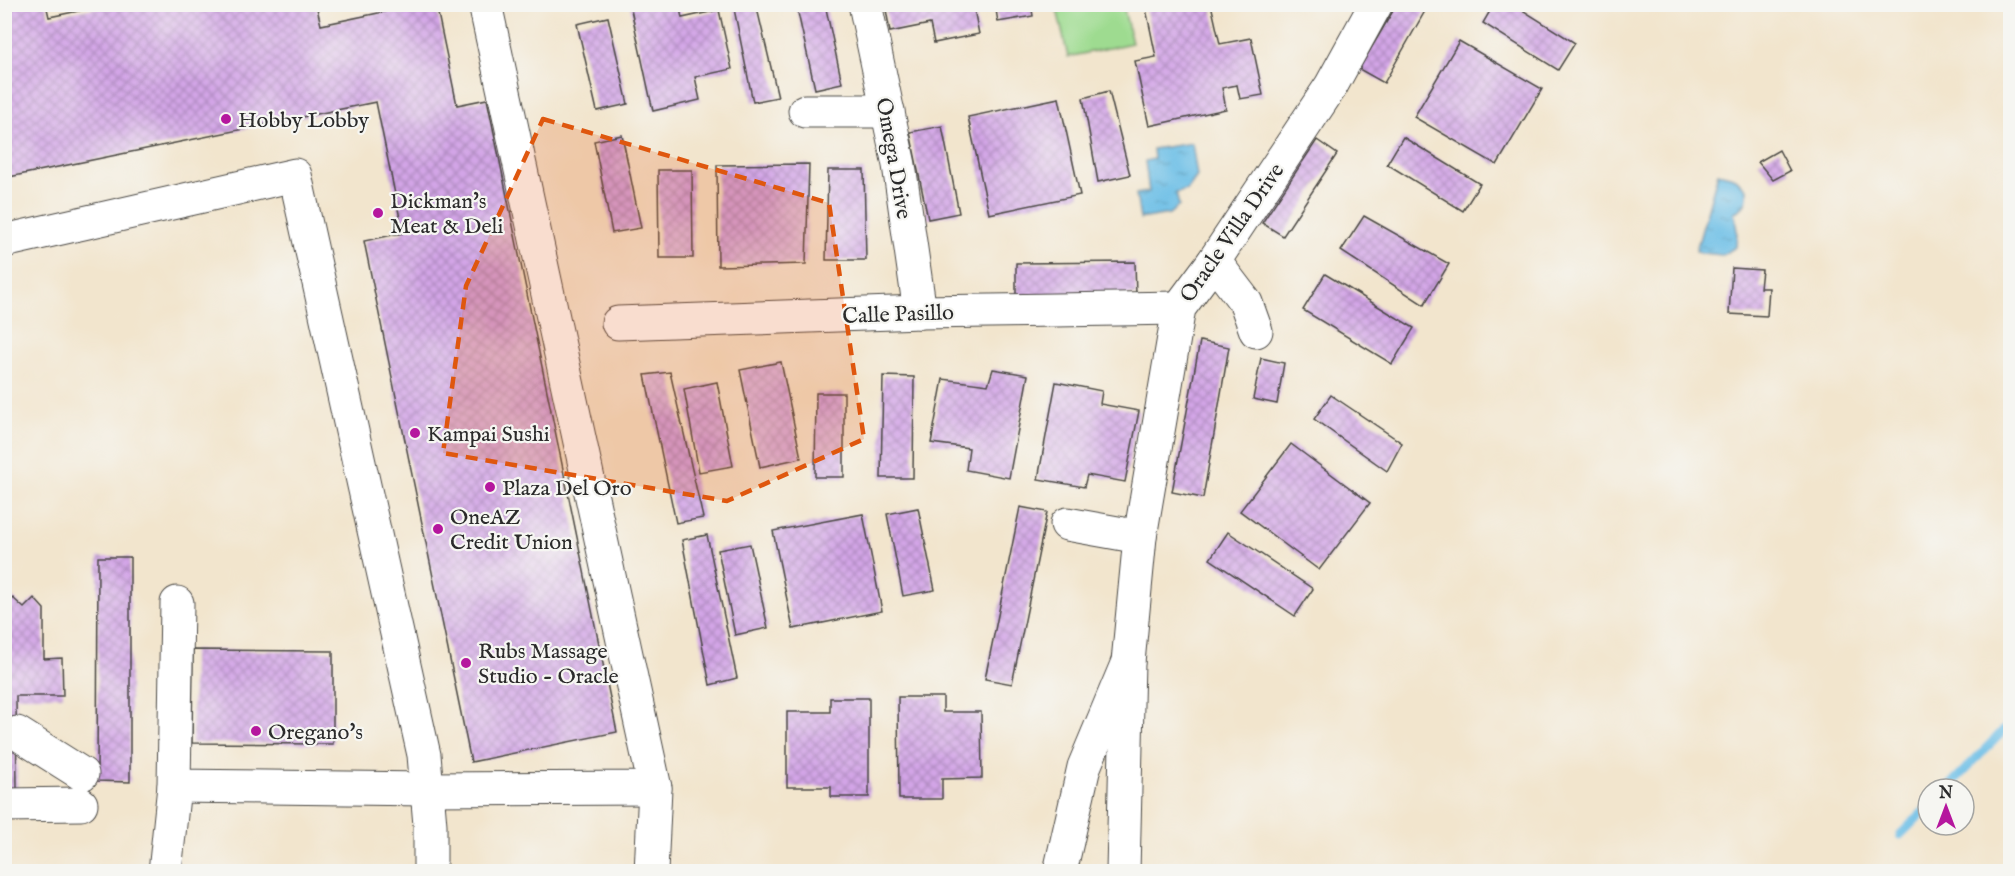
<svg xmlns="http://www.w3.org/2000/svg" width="2015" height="876" viewBox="0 0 2015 876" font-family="'IM FELL English',serif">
	<defs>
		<pattern id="water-ripples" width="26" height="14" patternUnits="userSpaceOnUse" patternTransform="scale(1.5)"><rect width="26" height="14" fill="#6bbee6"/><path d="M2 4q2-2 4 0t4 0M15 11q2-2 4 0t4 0" fill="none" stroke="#589bbb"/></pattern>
		<pattern id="building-cross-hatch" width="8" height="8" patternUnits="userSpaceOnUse" patternTransform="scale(1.5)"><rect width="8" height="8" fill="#d3a5e7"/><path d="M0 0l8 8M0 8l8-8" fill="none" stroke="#ab87bb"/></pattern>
	</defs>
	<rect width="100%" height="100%" fill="#f6f6f2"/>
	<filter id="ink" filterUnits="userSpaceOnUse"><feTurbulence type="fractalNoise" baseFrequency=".0167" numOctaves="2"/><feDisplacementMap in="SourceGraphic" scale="12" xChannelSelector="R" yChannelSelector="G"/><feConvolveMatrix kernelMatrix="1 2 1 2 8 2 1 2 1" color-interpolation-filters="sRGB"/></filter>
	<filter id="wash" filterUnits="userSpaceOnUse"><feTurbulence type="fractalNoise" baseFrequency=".008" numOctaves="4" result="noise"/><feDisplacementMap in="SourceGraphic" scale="24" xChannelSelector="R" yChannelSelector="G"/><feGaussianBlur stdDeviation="1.35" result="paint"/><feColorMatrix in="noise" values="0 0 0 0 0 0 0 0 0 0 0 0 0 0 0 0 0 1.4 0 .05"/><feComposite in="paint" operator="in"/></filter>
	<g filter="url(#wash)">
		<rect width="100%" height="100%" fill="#f2e5cd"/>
		<!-- garden -->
		<path fill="#9edb90" stroke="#64835e" stroke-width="1.5" d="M 1056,5 L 1123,5 L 1132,43 L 1068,57 Z"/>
		<!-- water -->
		<g fill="url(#water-ripples)" stroke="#4b7488" stroke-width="1.5">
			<path d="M 1192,143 L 1197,176 L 1187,190 L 1176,193 L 1179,206 L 1169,214 L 1140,219 L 1136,194 L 1149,192 L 1145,161 L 1154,159 L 1153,149 Z"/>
			<path d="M 1718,173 L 1734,177 L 1747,190 C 1748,201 1744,209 1734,212 L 1737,231 L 1736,247 L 1722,255 L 1702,253 L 1696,251 Z"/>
		</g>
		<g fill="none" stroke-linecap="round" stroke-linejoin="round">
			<!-- stream -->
			<g stroke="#6bbee6" stroke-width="9">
				<path d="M 1946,789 L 2010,724"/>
				<path d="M 1900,835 L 1928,807"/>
			</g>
		</g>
		<g id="blocks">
			<!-- building -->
			<g fill="url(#building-cross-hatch)">
				<path d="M 4,4 L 46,4 L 49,17 L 103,6 L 103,4 L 316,4 L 321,25 L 421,4 L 436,4 L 457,105 L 487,99 L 617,732 L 471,762 L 364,241 L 403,233 L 376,102 L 4,178 Z"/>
				<path d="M 679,4 L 682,18 L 719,10 L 732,69 L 695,77 L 700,100 L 653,111 L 630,5 Z"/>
				<path d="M 733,4 L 756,4 L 778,97 L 753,102 Z"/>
				<path d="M 796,4 L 825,4 L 842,83 L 815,89 Z"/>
				<path d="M 885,4 L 973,4 L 979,34 L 934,43 L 930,24 L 890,32 Z"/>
				<path d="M 995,4 L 1031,4 L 1033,16 L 998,22 Z"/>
				<path d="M 1145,4 L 1211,4 L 1220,44 L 1251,38 L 1263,95 L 1240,99 L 1237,85 L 1222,88 L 1226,109 L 1149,126 L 1135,61 L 1156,57 Z"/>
				<path d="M 1397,4 L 1429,4 L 1384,83 L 1359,69 Z"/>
				<path d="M 1494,4 L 1513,4 L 1575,43 L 1558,70 L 1483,23 Z"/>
				<path d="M 608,17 L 628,104 L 597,111 L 577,24 Z"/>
				<path d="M 1459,41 L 1542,89 L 1497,165 L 1414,117 Z"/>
				<path d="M 1109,91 L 1130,175 L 1098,182 L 1083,98 Z"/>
				<path d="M 1059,98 L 1080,195 L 989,214 L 968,117 Z"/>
				<path d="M 942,126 L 959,213 L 928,219 L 910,132 Z"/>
				<path d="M 622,135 L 641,228 L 612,233 L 594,141 Z"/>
				<path d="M 1403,137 L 1480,184 L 1463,211 L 1387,164 Z"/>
				<path d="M 1317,140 L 1337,154 L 1283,236 L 1262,223 Z"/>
				<path d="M 1779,150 L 1790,171 L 1773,180 L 1758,162 Z"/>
				<path d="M 809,164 L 806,264 L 718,266 L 717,165 Z"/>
				<path d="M 658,170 L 692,170 L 693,258 L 659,258 Z"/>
				<path d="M 828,170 L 864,170 L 866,260 L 826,260 Z"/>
				<path d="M 1364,216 L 1449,264 L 1424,305 L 1341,251 Z"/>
				<path d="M 1135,262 L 1136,295 L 1016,296 L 1016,263 Z"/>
				<path d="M 1732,268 L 1762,270 L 1760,288 L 1769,288 L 1767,316 L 1729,314 Z"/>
				<path d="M 1325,274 L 1414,328 L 1392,364 L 1303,310 Z"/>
				<path d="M 1200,341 L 1229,347 L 1203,498 L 1172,492 Z"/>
				<path d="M 1261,358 L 1284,363 L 1277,404 L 1253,399 Z"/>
				<path d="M 781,362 L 801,458 L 760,467 L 740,370 Z"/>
				<path d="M 993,369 L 1028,375 L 1009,478 L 966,470 L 969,448 L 931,443 L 943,379 L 988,385 Z"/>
				<path d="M 670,372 L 703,518 L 676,523 L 645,375 Z"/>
				<path d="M 883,376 L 914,377 L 913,478 L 881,478 Z"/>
				<path d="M 717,382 L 733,466 L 699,472 L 684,389 Z"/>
				<path d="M 1056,382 L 1102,391 L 1100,404 L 1139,411 L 1125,482 L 1087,475 L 1084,487 L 1038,479 Z"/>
				<path d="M 816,393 L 844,393 L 844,477 L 815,477 Z"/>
				<path d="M 1331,395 L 1402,443 L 1387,471 L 1314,419 Z"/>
				<path d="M 1291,444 L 1370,503 L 1319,570 L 1240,511 Z"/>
				<path d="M 1020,507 L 1047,512 L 1012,684 L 985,679 Z"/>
				<path d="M 918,508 L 935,590 L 903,596 L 887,514 Z"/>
				<path d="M 863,514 L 882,611 L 793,629 L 773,531 Z"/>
				<path d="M 1228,532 L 1313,589 L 1295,616 L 1210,559 Z"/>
				<path d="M 707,535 L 737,678 L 710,685 L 682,540 Z"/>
				<path d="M 750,544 L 768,628 L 735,635 L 718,550 Z"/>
				<path d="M 98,557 L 130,557 L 130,782 L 97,781 Z"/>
				<path d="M 13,598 L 24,608 L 34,598 L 44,609 L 44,659 L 62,658 L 63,696 L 16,696 L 17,790 L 4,790 L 4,605 Z"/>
				<path d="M 193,650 L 333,651 L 333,744 L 192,743 Z"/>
				<path d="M 898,697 L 943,697 L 943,712 L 981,712 L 982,778 L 942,779 L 942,799 L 899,799 Z"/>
				<path d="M 830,698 L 869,698 L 869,797 L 831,797 L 831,787 L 787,787 L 787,712 L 830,712 Z"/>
			</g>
		</g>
	</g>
	<g filter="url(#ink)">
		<use href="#blocks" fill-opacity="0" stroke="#494743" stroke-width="1.5"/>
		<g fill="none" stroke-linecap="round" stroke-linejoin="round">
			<!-- minor casing -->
			<g stroke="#494743" stroke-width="35">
				<g id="minor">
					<path d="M 865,4 L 899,165 L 920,312"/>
					<path d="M 805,111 L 888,111"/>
					<path d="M 4,241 L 295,175 L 424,755 L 430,825 L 430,872"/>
					<path d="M 1214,261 L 1246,303 L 1256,331"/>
					<path d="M 618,323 L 920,312 L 1179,308"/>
					<path d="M 1067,524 L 1140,537"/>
					<path d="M 177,603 L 174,786 L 427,789 L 655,788 L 485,4"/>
					<path d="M 1128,662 L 1140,537 L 1179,308 L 1214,261 L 1331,86 L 1376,4"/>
					<path d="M 17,733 L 82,774"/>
					<path d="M 4,805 L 81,804"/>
					<path d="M 165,872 L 174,786"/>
					<path d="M 651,872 L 655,788"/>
					<path d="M 1060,872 L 1084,767 L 1128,662 L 1123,872"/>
				</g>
			</g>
			<!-- minor -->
			<use href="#minor" stroke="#fff" stroke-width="33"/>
		</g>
	</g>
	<!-- marked area -->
	<path fill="#df570e" fill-opacity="0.2" stroke="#df570e" stroke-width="4.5" stroke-dasharray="12 8" stroke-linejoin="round" d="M 543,119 L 829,203 L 864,439 L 727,501 L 443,453 L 466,286 Z"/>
	<!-- markers -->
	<g fill="#b5179e" stroke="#f6f6f2" stroke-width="2">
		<circle cx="226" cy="119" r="6"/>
		<circle cx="378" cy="213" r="6"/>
		<circle cx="415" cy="433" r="6"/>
		<circle cx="490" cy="487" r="6"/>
		<circle cx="438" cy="529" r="6"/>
		<circle cx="466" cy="663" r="6"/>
		<circle cx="256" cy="731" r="6"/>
	</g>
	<g text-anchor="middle" stroke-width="4.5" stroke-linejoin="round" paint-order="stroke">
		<!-- poi labels -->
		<g font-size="22" fill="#2b2b2b" stroke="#f6f6f2" text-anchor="start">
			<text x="238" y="127">Hobby Lobby</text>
			<text x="390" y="208">Dickman's<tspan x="390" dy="25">Meat &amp; Deli</tspan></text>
			<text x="427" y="441">Kampai Sushi</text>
			<text x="502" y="495">Plaza Del Oro</text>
			<text x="450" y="524">OneAZ<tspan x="450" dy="25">Credit Union</tspan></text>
			<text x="478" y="658">Rubs Massage<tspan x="478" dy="25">Studio - Oracle</tspan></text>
			<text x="268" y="739">Oregano's</text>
		</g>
		<!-- street labels -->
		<g font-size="22" fill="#2b2b2b" stroke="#f6f6f2">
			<text transform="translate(895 158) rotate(80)" y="8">Omega Drive</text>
			<text transform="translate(1231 232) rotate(-55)" y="8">Oracle Villa Drive</text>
			<text transform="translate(898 313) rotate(-2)" y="8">Calle Pasillo</text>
		</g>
	</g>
	<!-- margin -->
	<rect width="2015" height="876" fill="none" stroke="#f6f6f2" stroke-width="24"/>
	<!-- north arrow -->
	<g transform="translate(1946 807)"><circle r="28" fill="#f6f6f2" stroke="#a5a5a2" stroke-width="1.5"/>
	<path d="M0-4.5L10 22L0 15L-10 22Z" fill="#b5179e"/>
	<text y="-9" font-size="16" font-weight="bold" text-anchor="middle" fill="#2b2b2b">N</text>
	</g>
</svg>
